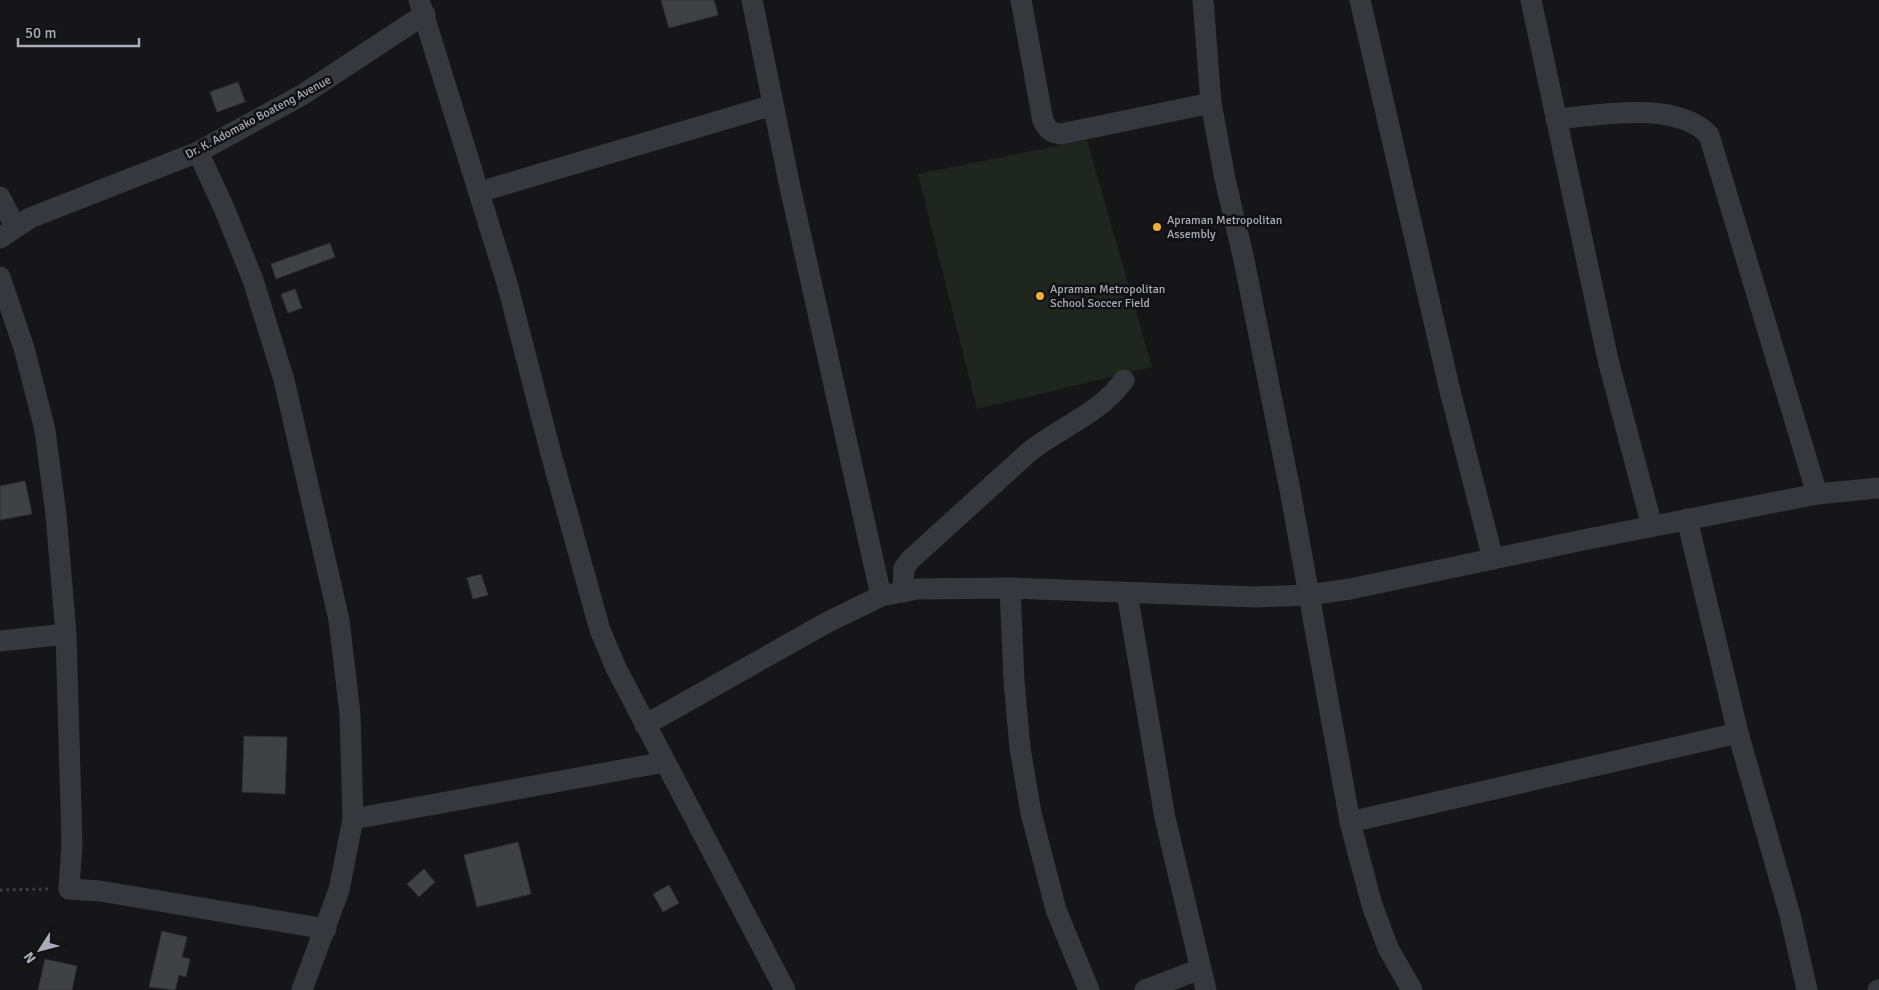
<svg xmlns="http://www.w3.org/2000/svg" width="1879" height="990" viewBox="0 0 1879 990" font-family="Signika,sans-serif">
	<rect width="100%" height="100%" fill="#161618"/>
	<!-- green -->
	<path fill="#1e261f" d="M 1087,140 L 1152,367 L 977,409 L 918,174 Z"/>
	<!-- building -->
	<g fill="#404145" stroke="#303034">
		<path d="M 661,0 L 714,0 L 718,15 L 669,28 Z"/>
		<path d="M 238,82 L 245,102 L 217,112 L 210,92 Z"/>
		<path d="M 330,243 L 335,257 L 276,279 L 271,264 Z"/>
		<path d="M 295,289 L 302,308 L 288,313 L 281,294 Z"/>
		<path d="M 25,481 L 32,514 L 0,520 L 0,486 Z"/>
		<path d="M 481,574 L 488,595 L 473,599 L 467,578 Z"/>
		<path d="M 244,736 L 287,737 L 285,794 L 242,792 Z"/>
		<path d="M 518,842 L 531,894 L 477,907 L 464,855 Z"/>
		<path d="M 424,869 L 435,882 L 419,897 L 407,884 Z"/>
		<path d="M 669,885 L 679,903 L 663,912 L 653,894 Z"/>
		<path d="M 162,931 L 187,937 L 182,957 L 190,959 L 186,977 L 179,975 L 175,990 L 149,987 Z"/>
		<path d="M 45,959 L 77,966 L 72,990 L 38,990 Z"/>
	</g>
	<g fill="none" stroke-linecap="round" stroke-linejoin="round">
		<!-- path -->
		<path stroke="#3d3f44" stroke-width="3" stroke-dasharray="2.5 4" stroke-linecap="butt" d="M 0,890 L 51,889"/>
		<!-- minor -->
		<g stroke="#37383d" stroke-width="21">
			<path d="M 419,0 L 507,283 L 551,454 L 600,630 L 616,668 L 785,990"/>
			<path d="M 752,0 L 790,187 L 881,596"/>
			<path d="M 1021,0 L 1043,121 C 1048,130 1051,133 1061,134 L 1211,103"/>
			<path d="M 1203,0 L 1211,103 L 1225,179 L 1244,260 L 1290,490 L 1350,822 L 1372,905 L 1388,948 L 1412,990"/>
			<path d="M 1360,0 L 1450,391 L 1493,559"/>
			<path d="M 1531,0 L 1608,360 L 1652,526"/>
			<path d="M 1556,119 C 1600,115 1676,100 1709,135 L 1817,494"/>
			<path d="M 198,152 L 224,208 L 253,280 L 284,380 L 339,620 L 350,714 L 353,819 L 339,890 L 302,990"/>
			<path d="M 479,192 L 773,105"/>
			<path d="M 0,197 L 15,226"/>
			<path d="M 0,238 L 30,218 L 198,152 L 302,95 L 425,14"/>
			<path d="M 0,277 L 24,348 L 45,430 L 56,515 L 66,634 L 72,843 L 69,889 L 100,891 L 326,929"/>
			<path d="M 1687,519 L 1738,733 L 1790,915 L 1807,990"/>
			<path d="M 1010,588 L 1014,681 L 1020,748 L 1031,813 L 1056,910 L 1089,990"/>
			<path d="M 903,592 L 904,568 L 910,560 L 1029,452 C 1060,427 1100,414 1124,380"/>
			<path d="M 1127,593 L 1165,818 L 1206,990"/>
			<path d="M 0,641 L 66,634"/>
			<path d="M 645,725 L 826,623 L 881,596 L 917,589 L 1010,588 L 1255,597 L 1308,595 L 1350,589 L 1583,540 L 1817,494 L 1879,488"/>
			<path d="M 353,819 L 665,762"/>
			<path d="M 1350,822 L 1738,733"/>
			<path d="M 1145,990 L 1200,969"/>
			<path d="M 1878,990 L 1879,990"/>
		</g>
	</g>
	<!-- markers -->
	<g fill="#f2b134" stroke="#111113" stroke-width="2">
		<circle cx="1157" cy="227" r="5"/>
		<circle cx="1040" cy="296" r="5"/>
	</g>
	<g text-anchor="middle" stroke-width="5" stroke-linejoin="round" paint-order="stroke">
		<!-- street labels -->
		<g font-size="12" fill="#a8adb8" stroke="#111113">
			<text transform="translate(258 117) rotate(-28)" y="4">Dr. K. Adomako Boateng Avenue</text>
		</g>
		<!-- poi labels -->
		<g font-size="12" fill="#a8adb8" stroke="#111113" text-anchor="start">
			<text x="1167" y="224">Apraman Metropolitan<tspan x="1167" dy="14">Assembly</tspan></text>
			<text x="1050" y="293">Apraman Metropolitan<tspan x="1050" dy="14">School Soccer Field</tspan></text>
		</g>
	</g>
	<!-- north arrow -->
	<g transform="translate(40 950) rotate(234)" stroke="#111113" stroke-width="4" paint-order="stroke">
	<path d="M0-4L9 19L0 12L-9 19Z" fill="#a8adb8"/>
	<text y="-8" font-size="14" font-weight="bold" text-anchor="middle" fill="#a8adb8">N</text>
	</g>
	<!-- scale -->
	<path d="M18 38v8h121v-8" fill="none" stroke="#a8adb8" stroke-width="2.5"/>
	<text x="25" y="38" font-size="15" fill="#a8adb8" stroke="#111113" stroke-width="4" paint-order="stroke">50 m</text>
</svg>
